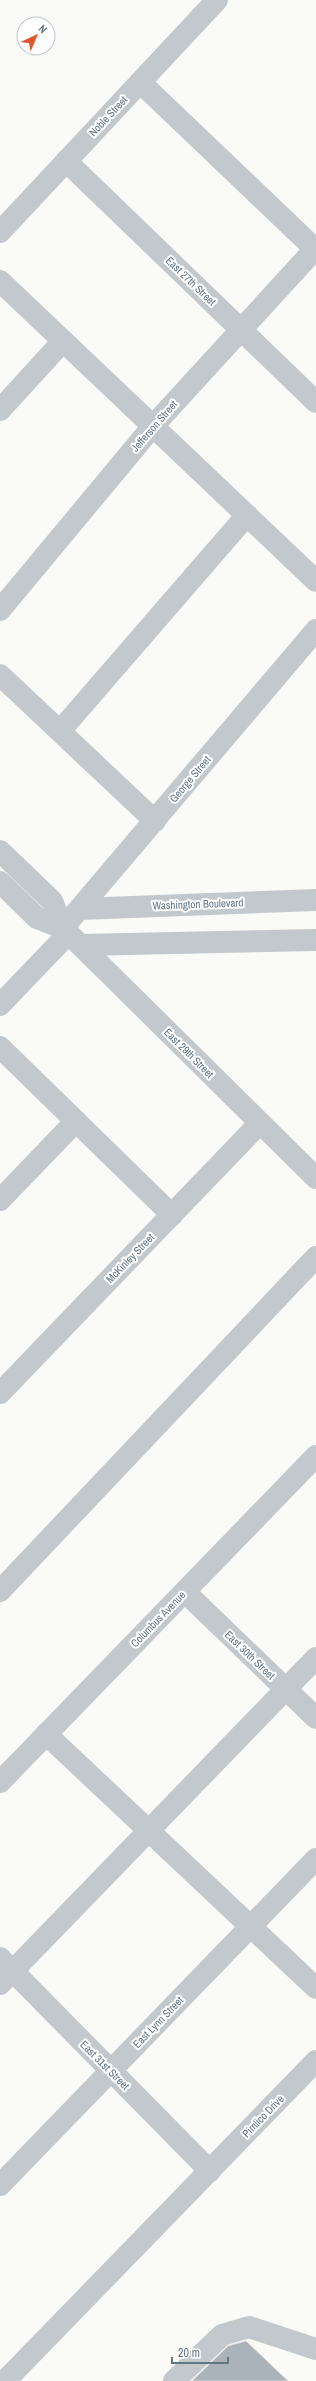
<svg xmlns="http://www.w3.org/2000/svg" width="316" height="2381" viewBox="0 0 316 2381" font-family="'Archivo Narrow',sans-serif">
	<rect width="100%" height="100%" fill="#fafaf8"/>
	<!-- building -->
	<path fill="#aab3b9" stroke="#dcdcda" d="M 246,2341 L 288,2381 L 192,2381 L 228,2346 Z"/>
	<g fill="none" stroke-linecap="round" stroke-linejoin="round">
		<!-- minor -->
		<g stroke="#c3c8cc" stroke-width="22">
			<path d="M 66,161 L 316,402"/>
			<path d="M 0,232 L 217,0"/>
			<path d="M 0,281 L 316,581"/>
			<path d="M 0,410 L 63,341"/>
			<path d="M 0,610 L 153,426 L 315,249 L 140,82"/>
			<path d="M 0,675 L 155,821"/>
			<path d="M 60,731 L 247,515"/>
			<path d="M 0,851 L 52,901 L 63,928"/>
			<path d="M 0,882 L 37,918 L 63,928 L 316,1178"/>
			<path d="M 80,909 L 316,900"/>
			<path d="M 63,928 L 316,630"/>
			<path d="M 81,945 L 316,940"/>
			<path d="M 0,1005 L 69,933"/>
			<path d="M 0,1047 L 172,1215"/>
			<path d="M 0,1200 L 76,1121"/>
			<path d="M 0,1393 L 259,1124"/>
			<path d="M 0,1591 L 316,1257"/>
			<path d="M 185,1592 L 316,1718"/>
			<path d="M 46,1734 L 316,1988"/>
			<path d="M 0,1782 L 316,1456"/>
			<path d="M 0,1958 L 210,2171"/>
			<path d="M 0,1984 L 316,1658"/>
			<path d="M 0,2185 L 316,1859"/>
			<path d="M 5,2381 L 316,2061"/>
			<path d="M 174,2381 L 222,2335 L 249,2327 L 316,2349"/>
		</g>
	</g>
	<g text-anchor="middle" stroke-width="4" stroke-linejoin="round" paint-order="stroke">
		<!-- street labels -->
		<g font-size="11" fill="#657683" stroke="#fff">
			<text transform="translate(108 116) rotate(-47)" y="4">Noble Street</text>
			<text transform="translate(191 281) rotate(44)" y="4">East 27th Street</text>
			<text transform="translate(154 426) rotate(-49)" y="4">Jefferson Street</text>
			<text transform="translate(190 779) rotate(-50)" y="4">George Street</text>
			<text transform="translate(198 904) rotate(-2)" y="4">Washington Boulevard</text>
			<text transform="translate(189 1053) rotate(45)" y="4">East 29th Street</text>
			<text transform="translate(130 1258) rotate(-46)" y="4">McKinley Street</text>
			<text transform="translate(158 1619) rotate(-46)" y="4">Columbus Avenue</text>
			<text transform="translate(250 1655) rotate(44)" y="4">East 30th Street</text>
			<text transform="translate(158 2022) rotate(-46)" y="4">East Lynn Street</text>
			<text transform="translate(105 2065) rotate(45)" y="4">East 31st Street</text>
			<text transform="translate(263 2116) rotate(-46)" y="4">Pimlico Drive</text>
		</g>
	</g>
	<!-- north arrow -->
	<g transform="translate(36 36) rotate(44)"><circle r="19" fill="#ffffff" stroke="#c1c8cd"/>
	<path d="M0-3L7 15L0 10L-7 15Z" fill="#e4572e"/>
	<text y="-6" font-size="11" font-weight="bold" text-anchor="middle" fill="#657683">N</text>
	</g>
	<!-- scale -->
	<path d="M172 2357v6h56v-6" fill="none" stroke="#657683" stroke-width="2"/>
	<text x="178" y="2357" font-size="12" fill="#657683" stroke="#ffffff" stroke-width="3" paint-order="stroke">20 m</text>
</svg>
